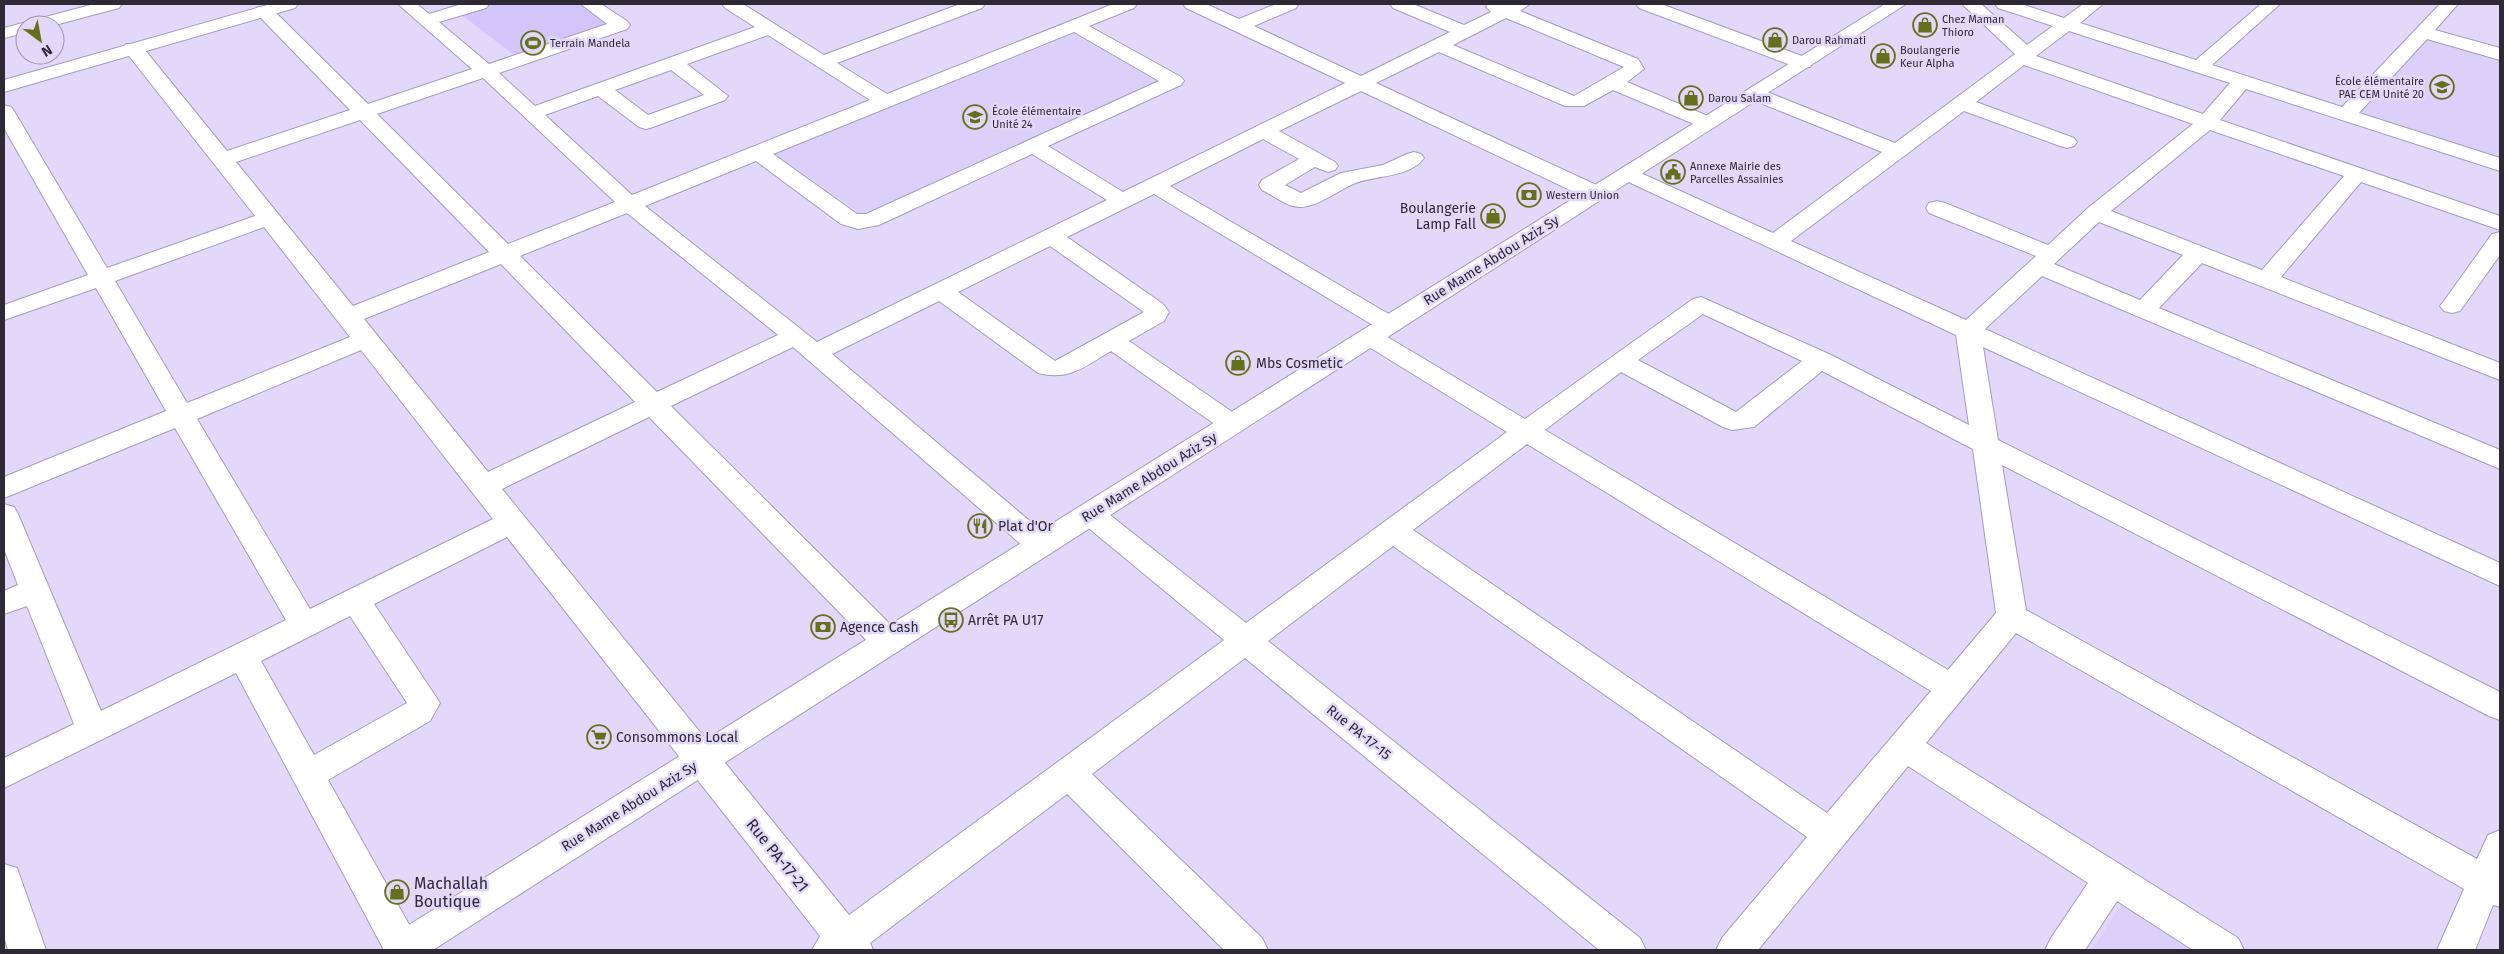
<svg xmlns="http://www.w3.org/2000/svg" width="2504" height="954" viewBox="0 0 2504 954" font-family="'Fira Sans',sans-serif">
	<rect width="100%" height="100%" fill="#e2d9fa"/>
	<!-- built -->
	<g fill="#dbd0f9">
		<path d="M 1077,33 L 1168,80 L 863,215 L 773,153 Z"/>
		<path d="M 2429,38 L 2500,59 L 2500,160 L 2359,115 Z"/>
		<path d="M 2124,901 L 2200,950 L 2092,950 Z"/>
	</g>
	<!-- green -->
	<path fill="#d3c4fa" d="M 484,4 L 581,4 L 614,27 L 519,59 L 458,12 Z"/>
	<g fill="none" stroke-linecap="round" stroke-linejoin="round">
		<!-- minor casing -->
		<g stroke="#a59cbc" stroke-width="2">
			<g id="minor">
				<path d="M 94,4 L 122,4 L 119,8 L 55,25 L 25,25 L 25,33 L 4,38 L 4,28 Z"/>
				<path d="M 398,4 L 417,4 L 429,14 L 462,4 L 489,4 L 486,8 L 439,22 L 489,64 L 607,24 L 581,4 L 601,4 L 627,21 L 630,25 L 627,29 L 499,73 L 535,106 L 755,27 L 725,8 L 722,4 L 743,4 L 824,55 L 960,4 L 985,4 L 982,8 L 837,63 L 887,94 L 1113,4 L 1137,4 L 1134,8 L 1089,26 L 1181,77 L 1184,81 L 1181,85 L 1048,146 L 1123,192 L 1345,83 L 1186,8 L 1183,4 L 1206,4 L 1239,19 L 1276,4 L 1299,4 L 1296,8 L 1254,26 L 1361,76 L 1450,32 L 1393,8 L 1390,4 L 1413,4 L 1464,25 L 1491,12 L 1486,7 L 1488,4 L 1530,4 L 1520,11 L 1638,59 L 1644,69 L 1627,82 L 1715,119 L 1718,123 L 1715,127 L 1708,129 L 1701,127 L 1613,90 L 1584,106 L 1565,106 L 1439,52 L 1376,83 L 1605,189 L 1608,194 L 1605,199 L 1597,200 L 1589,199 L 1361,91 L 1279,131 L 1335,162 L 1338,166 L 1335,170 L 1328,172 L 1315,167 L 1285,185 L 1301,193 L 1341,173 L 1383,165 L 1407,154 L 1414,152 L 1421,154 L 1424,158 C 1410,178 1374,175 1353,184 C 1337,191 1319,206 1301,207 C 1288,208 1273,195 1262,190 L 1259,185 L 1262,180 L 1299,159 L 1263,139 L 1170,186 L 1399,320 L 1402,325 L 1399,330 L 1390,332 L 1381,330 L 1154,194 L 1067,237 L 1163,304 L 1169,312 L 1164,321 L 1129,341 L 1241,418 L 1245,424 L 1241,430 L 1232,433 L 1223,430 L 1111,351 C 1085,366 1070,381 1038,373 L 939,301 L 832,354 L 1051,539 L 1055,546 L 1051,553 L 1041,557 L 1031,553 L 793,347 L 671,406 L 899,633 L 903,642 L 899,651 L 888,654 L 877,651 L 649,417 L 502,489 L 849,915 L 1224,640 L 1080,521 L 1076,514 L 1080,507 L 1090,504 L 1100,507 L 1246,623 L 1507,432 L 1361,342 L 1358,337 L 1361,332 L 1370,329 L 1379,332 L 1525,419 L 1693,299 L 1701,297 L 1829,354 L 1969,425 L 1956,335 L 1620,178 L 1616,174 L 1620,170 L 1627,168 L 1634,170 L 1773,233 L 1882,152 L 1748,98 L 1745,94 L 1748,90 L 1762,90 L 1895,143 L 2015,54 L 1962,4 L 1981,4 L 2027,45 L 2053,26 L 1998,8 L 1995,4 L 2021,4 L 2064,18 L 2083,4 L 2103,4 L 2080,23 L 2196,60 L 2261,4 L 2280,4 L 2212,65 L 2342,107 L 2440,4 L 2458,4 L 2435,30 L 2500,48 L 2500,60 L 2427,39 L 2359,113 L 2500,158 L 2500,171 L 2246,89 L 2220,120 L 2500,216 L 2500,230 L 2361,182 L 2281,277 L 2500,363 L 2500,380 L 2202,263 L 2159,308 L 2500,450 L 2500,469 L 2042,276 L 1985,329 L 2500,563 L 2500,586 L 1983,347 L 1998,440 L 2500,692 L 2500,720 L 2489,716 L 2002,465 L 2026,610 L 2477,859 L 2488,835 L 2500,830 L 2500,907 L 2493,905 L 2475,950 L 2437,950 L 2464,889 L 2016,633 L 1926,743 L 2238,938 L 2244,950 L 2193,950 L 2117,901 L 2085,950 L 2045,950 L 2051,938 L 2088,883 L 1908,766 L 1758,950 L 1716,950 L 1722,938 L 1807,837 L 1393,546 L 1268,641 L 1640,938 L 1646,950 L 1599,950 L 1245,658 L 1092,774 L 1262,938 L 1268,950 L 1224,950 L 1067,794 L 870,943 L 873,950 L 812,950 L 820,936 L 507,537 L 374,604 L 440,703 L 430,721 L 328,780 L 416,937 L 421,950 L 384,950 L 236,673 L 4,788 L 4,758 L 74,724 L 27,606 L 4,614 L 4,591 L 18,585 L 4,549 L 4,504 L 14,507 L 18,514 L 101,711 L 286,620 L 175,428 L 4,498 L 4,477 L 166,411 L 96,288 L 4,320 L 4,305 L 88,275 L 4,128 L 4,105 L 11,107 L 14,111 L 107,268 L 255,216 L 126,52 L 124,48 L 126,44 L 140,44 L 227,151 L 350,110 L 258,15 L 255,11 L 258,7 L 270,7 L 368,104 L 472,69 ZM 1506,18 L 1624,67 L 1574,96 L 1453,45 ZM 2069,31 L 2230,83 L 2203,114 L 2036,56 ZM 1074,32 L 1159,81 L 866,214 L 857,214 L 773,154 ZM 768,35 L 870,100 L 632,195 L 545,115 L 598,96 L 639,127 L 646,129 L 653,127 L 725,100 L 728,96 L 687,64 ZM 2024,65 L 2193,124 L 2088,208 L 2048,245 L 1945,203 L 1937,201 L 1929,203 L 1926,208 L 1929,213 L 2036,256 L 1966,320 L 1791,241 L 1964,111 L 2060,146 L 2067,148 L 2074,146 L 2077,142 L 2074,138 L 1976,102 ZM 671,70 L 704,95 L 648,115 L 615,90 ZM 483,78 L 615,202 L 508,244 L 377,114 ZM 360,120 L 489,252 L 353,306 L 236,162 ZM 2210,130 L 2344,176 L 2262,270 L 2111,211 ZM 1032,154 L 1107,200 L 817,342 L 645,206 L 756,161 L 841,224 L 858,229 L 879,225 ZM 627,213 L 778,335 L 657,392 L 520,256 ZM 2099,222 L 2183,255 L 2140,300 L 2054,264 ZM 264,227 L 350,337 L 187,403 L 115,281 ZM 1050,246 L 1144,312 L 1055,361 L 958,292 ZM 501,264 L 635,402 L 488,472 L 364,319 ZM 1703,314 L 1802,361 L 1736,412 L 1638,360 ZM 361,350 L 493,519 L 310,609 L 197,419 ZM 1822,371 L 1973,449 L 1996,613 L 1948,670 L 1545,430 L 1621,372 L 1723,427 L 1732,430 L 1754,427 ZM 1527,444 L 1931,691 L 1827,813 L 1413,530 ZM 350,616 L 407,703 L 314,755 L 261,661 Z"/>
				<path d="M 1636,4 L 1661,4 L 1810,59 L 1812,63 L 1810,67 L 1796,67 L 1639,8 Z"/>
				<path d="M 2500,232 L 2500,255 L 2460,311 L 2452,313 L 2444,311 L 2440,306 L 2444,301 L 2492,234 Z"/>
				<path d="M 4,864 L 17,868 L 46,950 L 8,950 L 4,936 Z"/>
			</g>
		</g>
		<!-- tertiary casing -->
		<g stroke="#a59cbc" stroke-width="2">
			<g id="tertiary">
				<path d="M 271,4 L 298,4 L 295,8 L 4,92 L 4,80 Z"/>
				<path d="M 1885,4 L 1906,4 L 433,950 L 382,950 L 388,938 Z"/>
			</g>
		</g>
		<!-- minor -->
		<use href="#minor" fill="#fff" fill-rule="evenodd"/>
		<!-- tertiary -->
		<use href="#tertiary" fill="#fff" fill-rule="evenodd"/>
	</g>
	<!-- icons -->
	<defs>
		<g id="shop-ring" transform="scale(1.25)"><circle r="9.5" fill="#e2d9fa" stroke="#64711c" stroke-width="1.5"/><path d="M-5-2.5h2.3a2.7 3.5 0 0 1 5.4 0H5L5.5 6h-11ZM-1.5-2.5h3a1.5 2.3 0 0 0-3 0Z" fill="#64711c"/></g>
		<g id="stadium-ring" transform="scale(1.25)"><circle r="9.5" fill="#e2d9fa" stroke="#64711c" stroke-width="1.5"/><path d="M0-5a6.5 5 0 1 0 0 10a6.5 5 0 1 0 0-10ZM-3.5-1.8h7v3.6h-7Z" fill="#64711c"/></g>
		<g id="school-ring" transform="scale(1.25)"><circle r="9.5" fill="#e2d9fa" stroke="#64711c" stroke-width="1.5"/><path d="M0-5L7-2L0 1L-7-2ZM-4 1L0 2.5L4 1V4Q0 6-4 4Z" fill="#64711c"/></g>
		<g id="civic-ring" transform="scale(1.25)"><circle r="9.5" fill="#e2d9fa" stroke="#64711c" stroke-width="1.5"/><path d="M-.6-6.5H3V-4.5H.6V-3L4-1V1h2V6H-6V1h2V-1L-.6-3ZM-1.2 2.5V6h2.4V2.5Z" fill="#64711c"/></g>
		<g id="bank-ring" transform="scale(1.25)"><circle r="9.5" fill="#e2d9fa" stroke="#64711c" stroke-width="1.5"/><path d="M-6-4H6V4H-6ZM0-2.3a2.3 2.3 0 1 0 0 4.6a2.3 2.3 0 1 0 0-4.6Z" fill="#64711c"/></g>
		<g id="restaurant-ring" transform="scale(1.25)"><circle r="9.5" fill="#e2d9fa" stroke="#64711c" stroke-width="1.5"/><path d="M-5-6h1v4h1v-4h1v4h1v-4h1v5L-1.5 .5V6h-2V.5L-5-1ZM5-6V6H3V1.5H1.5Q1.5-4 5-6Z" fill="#64711c"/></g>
		<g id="bus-ring" transform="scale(1.25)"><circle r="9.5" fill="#e2d9fa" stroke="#64711c" stroke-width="1.5"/><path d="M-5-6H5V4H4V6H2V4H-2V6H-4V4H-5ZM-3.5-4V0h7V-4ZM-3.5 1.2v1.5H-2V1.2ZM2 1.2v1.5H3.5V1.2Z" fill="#64711c"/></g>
		<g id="supermarket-ring" transform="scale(1.25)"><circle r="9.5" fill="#e2d9fa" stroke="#64711c" stroke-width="1.5"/><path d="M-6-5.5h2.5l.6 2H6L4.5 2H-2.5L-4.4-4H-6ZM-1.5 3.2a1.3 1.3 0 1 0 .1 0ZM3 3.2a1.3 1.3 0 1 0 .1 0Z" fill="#64711c"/></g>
	</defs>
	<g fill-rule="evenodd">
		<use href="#shop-ring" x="1925" y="25"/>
		<use href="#shop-ring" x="1775" y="40"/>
		<use href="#stadium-ring" x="533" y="43"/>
		<use href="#shop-ring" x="1883" y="56"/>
		<use href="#school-ring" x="2442" y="87"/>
		<use href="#shop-ring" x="1691" y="98"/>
		<use href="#school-ring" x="975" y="117"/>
		<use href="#civic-ring" x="1673" y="172"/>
		<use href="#bank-ring" x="1529" y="195"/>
		<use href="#shop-ring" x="1493" y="216"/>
		<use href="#shop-ring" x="1238" y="363"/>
		<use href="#restaurant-ring" x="980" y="526"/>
		<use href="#bus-ring" x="951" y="620"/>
		<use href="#bank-ring" x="823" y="627"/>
		<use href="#supermarket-ring" x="599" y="737"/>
		<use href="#shop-ring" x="397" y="892"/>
	</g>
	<g text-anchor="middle" stroke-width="5" stroke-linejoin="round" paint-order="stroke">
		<!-- far-poi labels -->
		<g font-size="11" fill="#2d2a36" stroke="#e2d9fa" text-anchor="start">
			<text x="1942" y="23">Chez Maman<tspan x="1942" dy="13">Thioro</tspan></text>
			<text x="1792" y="44">Darou Rahmati</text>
			<text x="550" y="47">Terrain Mandela</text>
			<text x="1900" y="54">Boulangerie<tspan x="1900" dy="13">Keur Alpha</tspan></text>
			<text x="2424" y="85" text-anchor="end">École élémentaire<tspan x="2424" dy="13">PAE CEM Unité 20</tspan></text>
			<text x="1708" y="102">Darou Salam</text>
			<text x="992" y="115">École élémentaire<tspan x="992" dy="13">Unité 24</tspan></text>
			<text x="1690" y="170">Annexe Mairie des<tspan x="1690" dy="13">Parcelles Assainies</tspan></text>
			<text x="1546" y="199">Western Union</text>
		</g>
		<!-- poi labels -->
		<g font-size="14" fill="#2d2a36" stroke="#e2d9fa" text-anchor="start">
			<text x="1476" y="213" text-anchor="end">Boulangerie<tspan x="1476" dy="16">Lamp Fall</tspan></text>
			<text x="1256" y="368">Mbs Cosmetic</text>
			<text x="998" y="531">Plat d'Or</text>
			<text x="968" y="625">Arrêt PA U17</text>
			<text x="840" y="632">Agence Cash</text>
			<text x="616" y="742">Consommons Local</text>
		</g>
		<!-- street labels -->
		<g font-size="14" fill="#2d2a36" stroke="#e2d9fa">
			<text transform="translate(1491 260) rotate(-32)" y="5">Rue Mame Abdou Aziz Sy</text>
			<text transform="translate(1149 477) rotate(-32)" y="5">Rue Mame Abdou Aziz Sy</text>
			<text transform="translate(1359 732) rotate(39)" y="5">Rue PA-17-15</text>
			<text transform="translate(629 806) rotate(-32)" y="5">Rue Mame Abdou Aziz Sy</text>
		</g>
		<!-- near-street labels -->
		<g font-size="16" fill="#2d2a36" stroke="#e2d9fa">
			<text transform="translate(778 855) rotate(51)" y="6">Rue PA-17-21</text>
		</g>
		<!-- near-poi labels -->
		<g font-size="16" fill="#2d2a36" stroke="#e2d9fa" text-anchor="start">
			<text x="414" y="889">Machallah<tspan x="414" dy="18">Boutique</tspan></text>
		</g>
	</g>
	<!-- border -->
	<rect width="2504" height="954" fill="none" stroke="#2d2a36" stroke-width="10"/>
	<!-- north arrow -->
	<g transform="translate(40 40) rotate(148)"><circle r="24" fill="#e2d9fa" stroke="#9a93ac"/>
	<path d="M0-4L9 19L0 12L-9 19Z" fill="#64711c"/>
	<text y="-8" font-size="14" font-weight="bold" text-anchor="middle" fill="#2d2a36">N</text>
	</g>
</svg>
